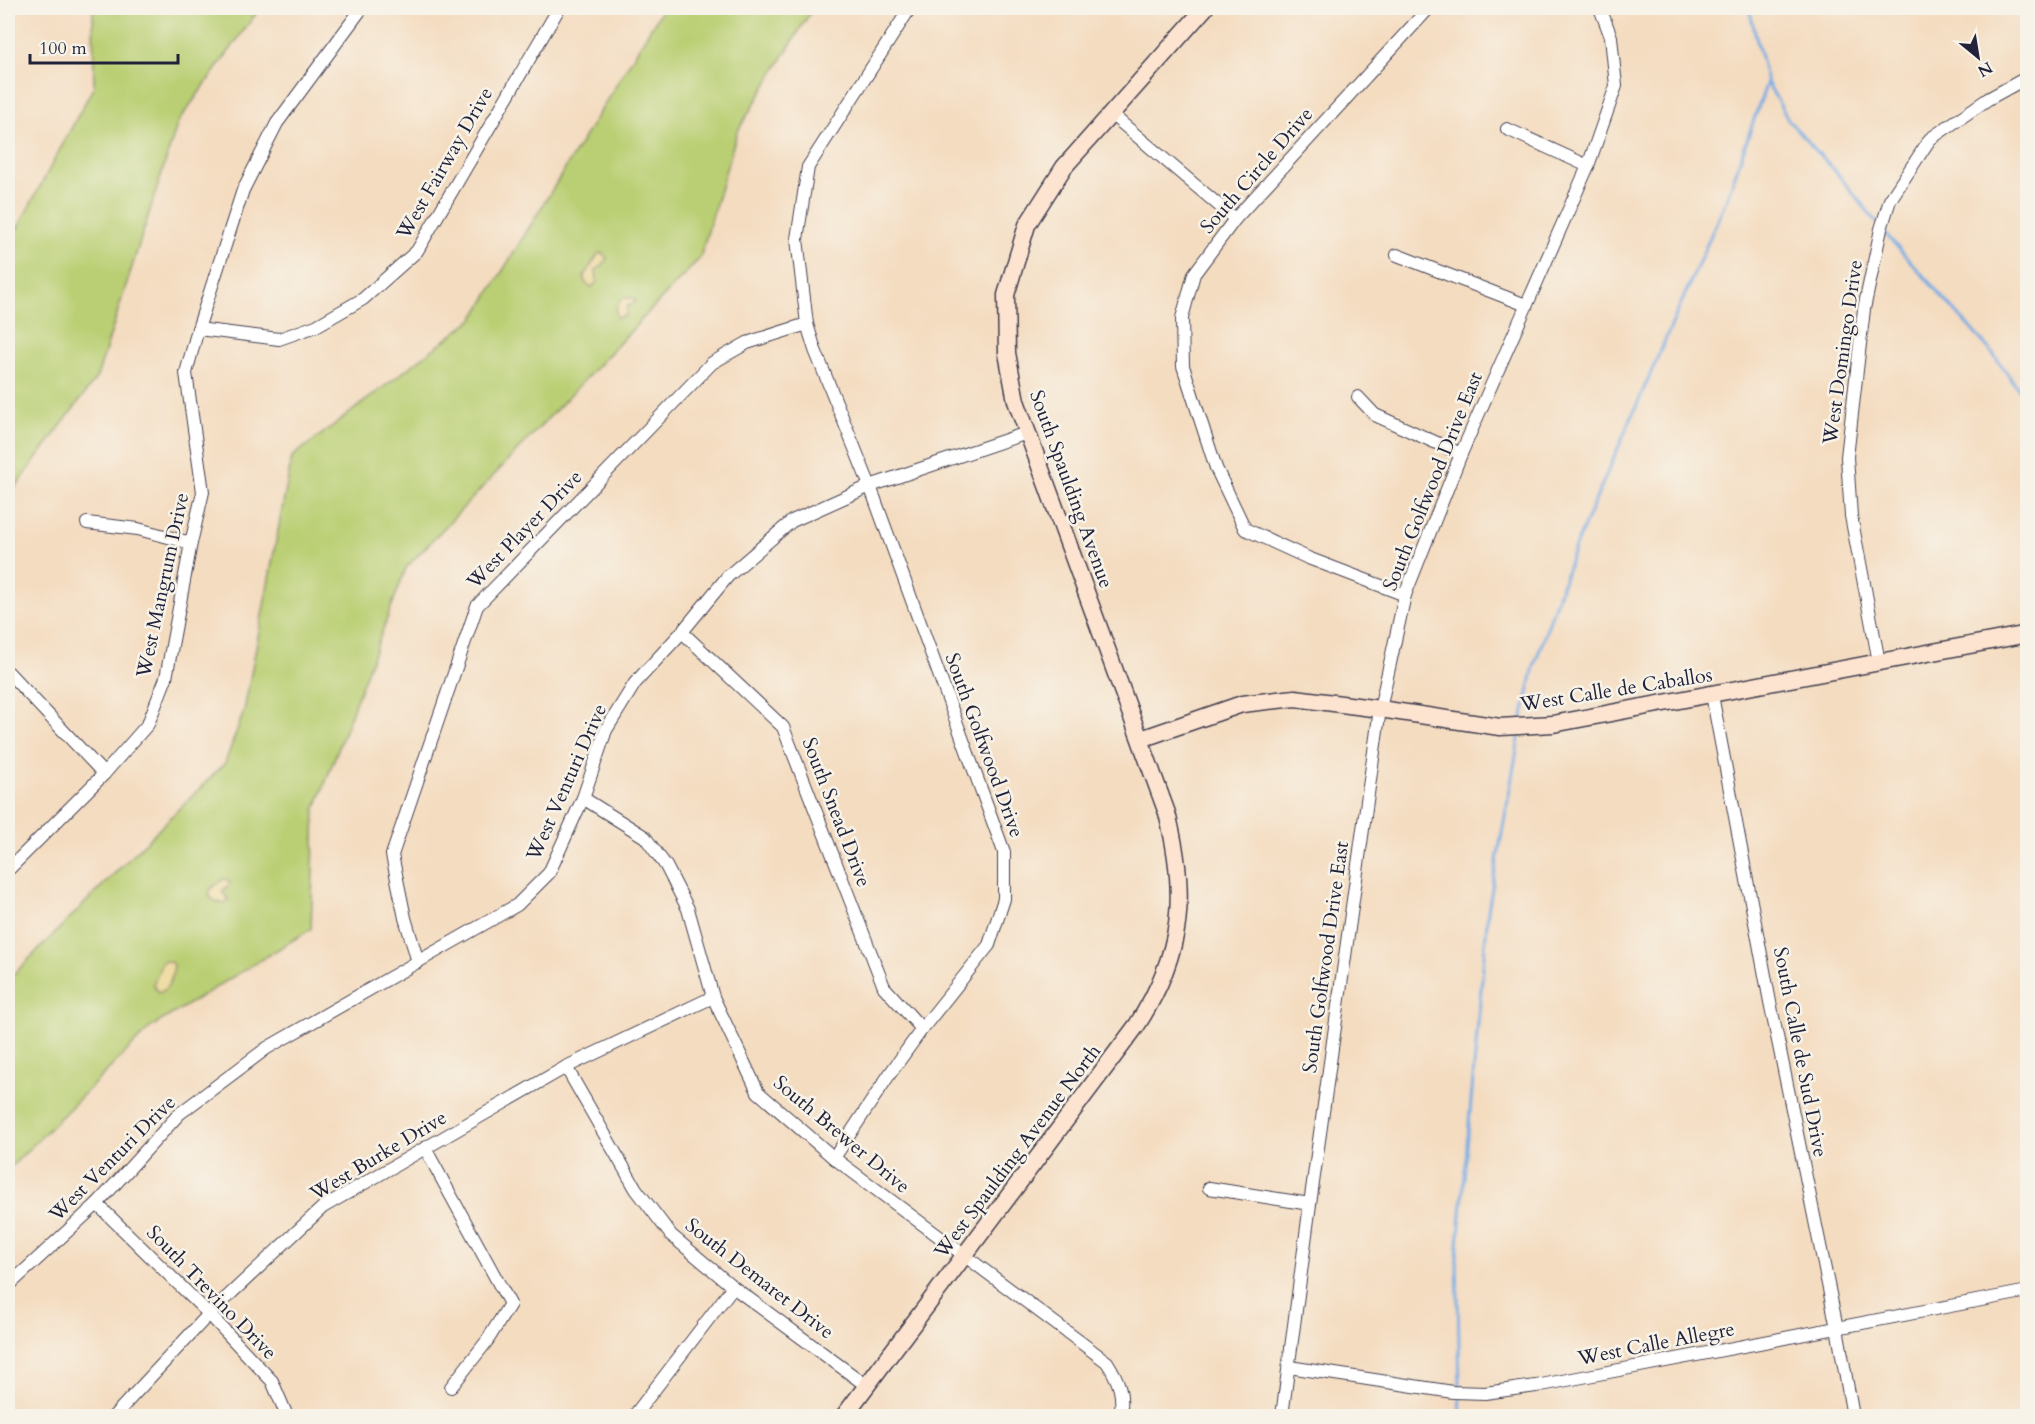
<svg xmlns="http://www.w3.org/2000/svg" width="2035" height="1424" viewBox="0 0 2035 1424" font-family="Cardo,serif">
	<rect width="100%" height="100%" fill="#f7f3e8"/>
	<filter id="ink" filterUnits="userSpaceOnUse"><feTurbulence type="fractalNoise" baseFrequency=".0167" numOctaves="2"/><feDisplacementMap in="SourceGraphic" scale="12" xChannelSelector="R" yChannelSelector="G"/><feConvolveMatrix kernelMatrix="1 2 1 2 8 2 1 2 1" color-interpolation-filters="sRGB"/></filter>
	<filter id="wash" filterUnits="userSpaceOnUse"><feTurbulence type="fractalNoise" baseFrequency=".008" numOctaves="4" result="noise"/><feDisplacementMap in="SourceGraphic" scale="24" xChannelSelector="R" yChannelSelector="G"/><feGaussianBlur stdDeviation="1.35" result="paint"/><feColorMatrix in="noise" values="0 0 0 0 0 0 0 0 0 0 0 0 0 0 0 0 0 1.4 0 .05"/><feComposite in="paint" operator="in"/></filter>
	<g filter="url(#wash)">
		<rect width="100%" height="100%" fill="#f4dcc0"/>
		<!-- green -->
		<g fill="#bacf73" stroke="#6e7857" stroke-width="1.5">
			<path d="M 93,8 L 260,8 L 178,122 L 97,377 L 8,497 L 8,246 L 94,86 Z"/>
			<path d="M 663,8 L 813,8 L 737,132 L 700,258 L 406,568 L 315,810 L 311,929 L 151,1027 L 8,1170 L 8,980 L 225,763 L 244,711 L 292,457 L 474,318 Z"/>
		</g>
		<!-- sand -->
		<g fill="#eeda9e" stroke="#887e6c" stroke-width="1.5">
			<path d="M 602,253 L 607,258 L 602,266 L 596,270 L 597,282 L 592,287 L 585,283 L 584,277 L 598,254 Z"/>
			<path d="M 624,298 L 632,298 L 636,301 L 633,304 L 627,306 L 626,315 L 617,318 C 614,309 617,304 624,298 Z"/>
			<path d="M 224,879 L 228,880 L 230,884 L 222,891 L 229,900 L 223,904 L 213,900 L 209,895 L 210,889 Z"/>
			<path d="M 167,961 L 172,963 L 174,966 C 172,977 170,988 159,993 L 153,985 L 162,962 Z"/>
		</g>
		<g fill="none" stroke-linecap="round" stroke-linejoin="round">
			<!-- stream -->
			<g stroke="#75abe3" stroke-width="3">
				<path d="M 1767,82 L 1789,121 L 1836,172 L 1878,224"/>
				<path d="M 1884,232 L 1990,350 L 2028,402"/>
				<path d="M 1522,720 L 1534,666 L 1575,547 L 1727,198 L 1767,82 L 1749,8"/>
				<path d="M 1460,1388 L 1457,1257 L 1488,911 L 1520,733"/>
				<path d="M 1460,1394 L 1461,1416"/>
			</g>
		</g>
	</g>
	<g filter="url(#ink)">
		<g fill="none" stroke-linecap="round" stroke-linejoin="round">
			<!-- street casing -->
			<g stroke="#423e4f" stroke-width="14">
				<g id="street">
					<path d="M 1111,114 L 1235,219"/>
					<path d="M 1507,129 L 1588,166"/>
					<path d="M 1397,255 L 1526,305"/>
					<path d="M 198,329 L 279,339 L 316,326 L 363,299 L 417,251 L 559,8"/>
					<path d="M 1358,397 L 1375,415 L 1461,454"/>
					<path d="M 87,523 L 138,529 L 191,543"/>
					<path d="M 1405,595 L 1308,558 L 1245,529 L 1216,468 L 1183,366 L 1182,318 L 1194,274 L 1235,219 L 1429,8"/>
					<path d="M 682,632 L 783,727 L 884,987 L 922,1029"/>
					<path d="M 1879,662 L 1851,516 L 1847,457 L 1864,309 L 1881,229 L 1890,200 L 1930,139 L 1988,99 L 2028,77"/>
					<path d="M 8,672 L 104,774"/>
					<path d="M 1712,695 L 1770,1002 L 1837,1328 L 1853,1416"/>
					<path d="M 583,798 L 645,837 L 666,866 L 688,909 L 713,997 L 758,1092 L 834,1158 L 1107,1362 C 1119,1381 1124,1394 1120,1416"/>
					<path d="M 8,870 L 104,774 L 148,724 L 166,678 L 191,543 L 203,492 L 186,373 L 198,329 L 243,190 L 277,123 L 362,8"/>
					<path d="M 418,962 L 405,918 L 392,855 L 477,606 L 712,363 L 747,343 L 807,324"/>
					<path d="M 566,1067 L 636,1189 L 671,1235 L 733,1287 L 867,1386"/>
					<path d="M 425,1148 L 510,1304 L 487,1341 L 451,1387"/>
					<path d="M 834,1158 L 889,1075 L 922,1029 L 989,945 L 1004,899 L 1004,852 L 870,486 L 815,350 L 807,324 L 797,239 L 808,167 L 910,8"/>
					<path d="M 1209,1188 L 1310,1204"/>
					<path d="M 97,1204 L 209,1314 L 272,1381 L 287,1416"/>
					<path d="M 8,1286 L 97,1204 L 179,1114 L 267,1048 L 517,905 L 549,873 L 583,798 L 606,730 L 635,683 L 682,632 L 728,576 L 792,521 L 870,486 L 1027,433"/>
					<path d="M 1289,1367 L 1453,1392 L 1485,1393 L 1536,1386 L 2028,1291"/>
					<path d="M 114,1416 L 209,1314 L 323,1207 L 566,1067 L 713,997"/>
					<path d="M 634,1416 L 733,1287"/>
					<path d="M 1282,1416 L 1310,1204 L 1380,709 L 1405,595 L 1461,454 L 1588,166 L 1616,86 L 1611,37 L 1600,8"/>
				</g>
			</g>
			<!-- secondary casing -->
			<g stroke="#423e4f" stroke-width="19">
				<g id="secondary">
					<path d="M 1141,739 L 1242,704 L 1295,698 L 1380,709 L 1500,727 L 1553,724 L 2028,634"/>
					<path d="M 844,1416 L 1137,1025 C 1183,953 1188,895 1167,813 L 1016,401 L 1007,353 L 1006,295 L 1027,225 L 1064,167 L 1205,8"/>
				</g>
			</g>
			<!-- street -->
			<use href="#street" stroke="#fff" stroke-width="12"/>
			<!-- secondary -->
			<use href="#secondary" stroke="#fde4d1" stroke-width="16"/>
		</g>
	</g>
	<g text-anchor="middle" stroke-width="5" stroke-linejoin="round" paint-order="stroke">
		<!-- street labels -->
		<g font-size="20" fill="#22223b" stroke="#f7f3e8">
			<text transform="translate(444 163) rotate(-60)" y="7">West Fairway Drive</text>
			<text transform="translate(1256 170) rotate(-49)" y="7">South Circle Drive</text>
			<text transform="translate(1842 352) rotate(-82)" y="7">West Domingo Drive</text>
			<text transform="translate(1432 481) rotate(-68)" y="7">South Golfwood Drive East</text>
			<text transform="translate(1072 489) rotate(70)" y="7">South Spaulding Avenue</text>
			<text transform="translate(524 529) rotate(-46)" y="7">West Player Drive</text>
			<text transform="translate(162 585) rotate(-78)" y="7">West Mangrum Drive</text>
			<text transform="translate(1616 689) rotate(-9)" y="7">West Calle de Caballos</text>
			<text transform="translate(985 745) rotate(70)" y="7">South Golfwood Drive</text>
			<text transform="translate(566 782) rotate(-66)" y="7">West Venturi Drive</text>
			<text transform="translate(837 812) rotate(69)" y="7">South Snead Drive</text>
			<text transform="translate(1325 957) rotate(-82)" y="7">South Golfwood Drive East</text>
			<text transform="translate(1801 1052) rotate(79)" y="7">South Calle de Sud Drive</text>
			<text transform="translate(842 1134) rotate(40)" y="7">South Brewer Drive</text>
			<text transform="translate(1017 1151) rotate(-53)" y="7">West Spaulding Avenue North</text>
			<text transform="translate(378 1155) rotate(-31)" y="7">West Burke Drive</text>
			<text transform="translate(112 1158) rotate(-45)" y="7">West Venturi Drive</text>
			<text transform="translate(760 1278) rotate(38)" y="7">South Demaret Drive</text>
			<text transform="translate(212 1292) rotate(46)" y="7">South Trevino Drive</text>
			<text transform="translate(1656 1343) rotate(-11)" y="7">West Calle Allegre</text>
		</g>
	</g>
	<!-- margin -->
	<rect width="2035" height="1424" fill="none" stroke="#f7f3e8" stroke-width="30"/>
	<!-- north arrow -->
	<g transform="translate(1978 57) rotate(150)" stroke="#f7f3e8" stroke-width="4.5" paint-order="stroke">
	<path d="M0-4.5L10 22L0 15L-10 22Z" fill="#22223b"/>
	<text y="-9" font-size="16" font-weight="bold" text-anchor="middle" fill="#22223b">N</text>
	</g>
	<!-- scale -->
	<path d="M30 54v9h148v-9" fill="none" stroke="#22223b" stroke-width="3"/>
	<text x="39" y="54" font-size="18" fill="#22223b" stroke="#f7f3e8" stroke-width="4.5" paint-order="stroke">100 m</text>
</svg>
